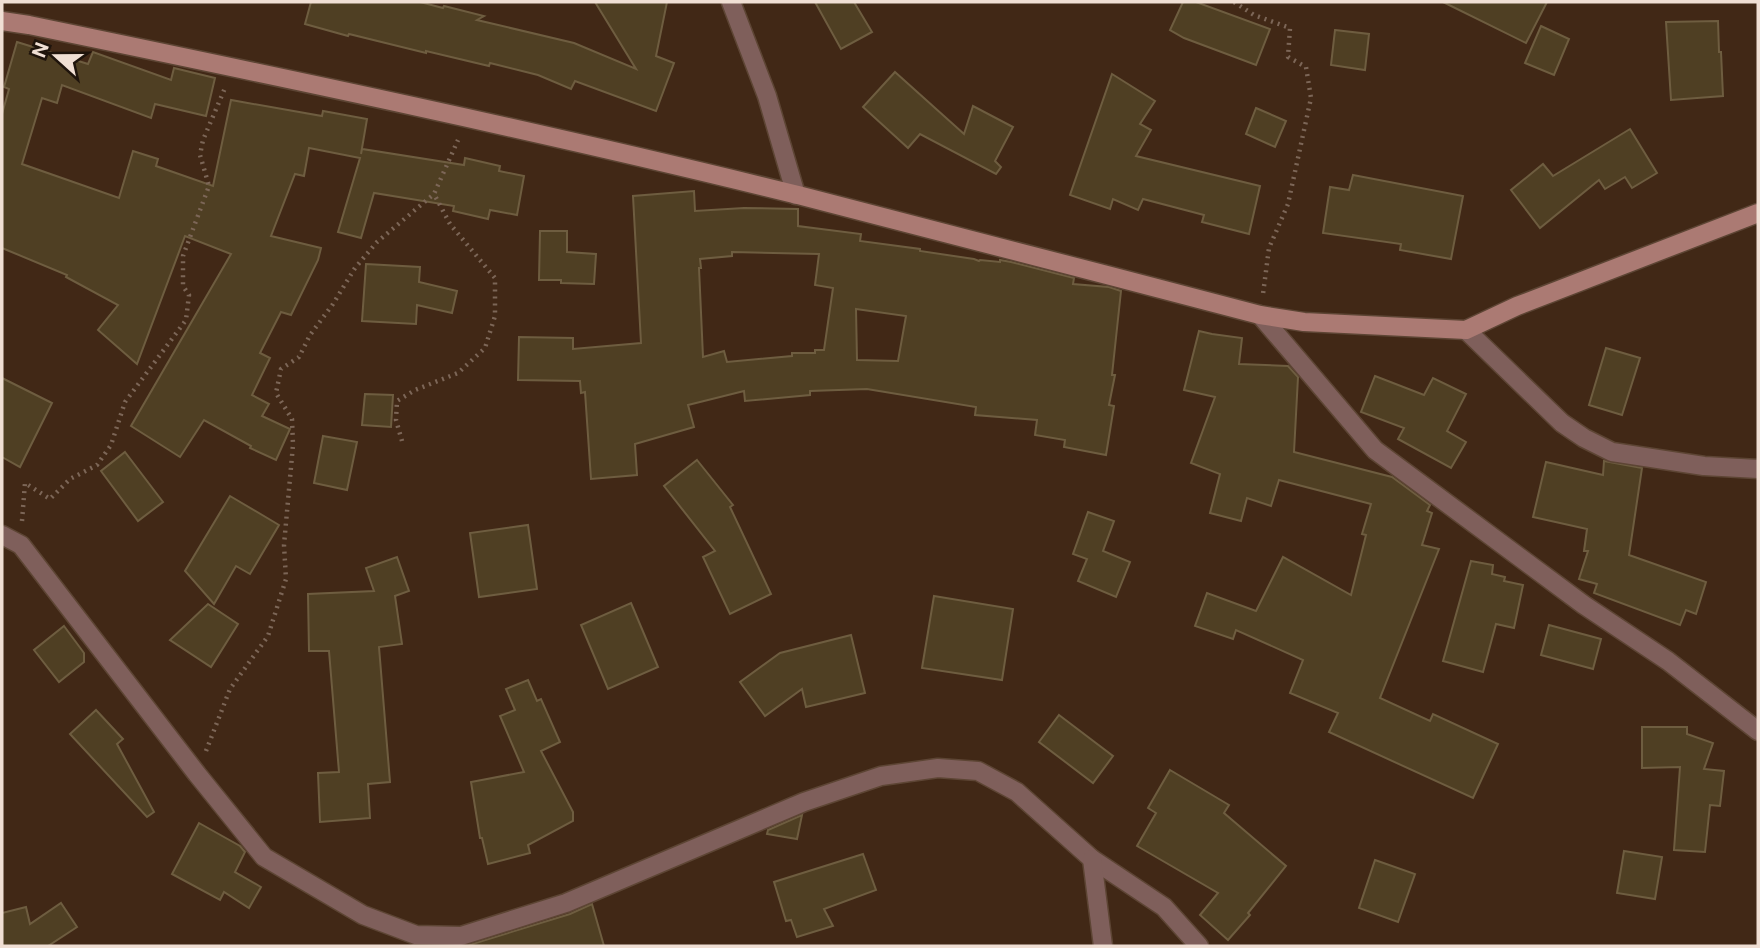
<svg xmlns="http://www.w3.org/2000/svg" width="1760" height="948" viewBox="0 0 1760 948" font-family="'Public Sans',sans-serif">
	<rect width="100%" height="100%" fill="#412816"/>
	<!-- building -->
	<g fill="#4f3f23" stroke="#6e5d40" stroke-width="2" fill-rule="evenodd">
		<path d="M 311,2 L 420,2 L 443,8 L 444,6 L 484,16 L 477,20 L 574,43 L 636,69 L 595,2 L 667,2 L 656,56 L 674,63 L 656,111 L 575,81 L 571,89 L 538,75 L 490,63 L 489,66 L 426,51 L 426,53 L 349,34 L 348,36 L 305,24 Z"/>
		<path d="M 815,2 L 854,2 L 872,32 L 841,49 Z"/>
		<path d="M 1183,2 L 1196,2 L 1270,29 L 1256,65 L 1184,38 L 1170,30 Z"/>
		<path d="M 1443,2 L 1547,2 L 1526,43 Z"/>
		<path d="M 1718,21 L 1719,52 L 1721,52 L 1723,96 L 1671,100 L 1666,22 Z"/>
		<path d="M 1541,26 L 1569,39 L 1554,75 L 1525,63 Z"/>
		<path d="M 1335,30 L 1369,34 L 1365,70 L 1331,65 Z"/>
		<path d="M 17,42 L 88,64 L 93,52 L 171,80 L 174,68 L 215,78 L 206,116 L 155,104 L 151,118 L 62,85 L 57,103 L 42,98 L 22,164 L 119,198 L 133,151 L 158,159 L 156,166 L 213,186 L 231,100 L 322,116 L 323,111 L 367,119 L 361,154 L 362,149 L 464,165 L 465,158 L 500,166 L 499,171 L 524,176 L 517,215 L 490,210 L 488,219 L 453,211 L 454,206 L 374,193 L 361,238 L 338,232 L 360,158 L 309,148 L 304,176 L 295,174 L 271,236 L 321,248 L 318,260 L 291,315 L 281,312 L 260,353 L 270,358 L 252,395 L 269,404 L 262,416 L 290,429 L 276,460 L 250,448 L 251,446 L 204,420 L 180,457 L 131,426 L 231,254 L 185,236 L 137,364 L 98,330 L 118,305 L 66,277 L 67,275 L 2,248 L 2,114 L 9,89 L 4,87 Z"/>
		<path d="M 895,72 L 964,134 L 973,106 L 1013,127 L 995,161 L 1001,167 L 996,174 L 920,134 L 908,148 L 863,107 Z"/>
		<path d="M 1112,74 L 1155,101 L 1140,124 L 1151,130 L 1136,156 L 1260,186 L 1249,234 L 1202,222 L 1204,215 L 1143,199 L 1138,210 L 1113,199 L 1110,209 L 1070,195 Z"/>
		<path d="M 1256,108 L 1286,121 L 1275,147 L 1246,134 Z"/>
		<path d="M 1630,129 L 1657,173 L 1632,188 L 1625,177 L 1605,189 L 1599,180 L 1540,228 L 1511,190 L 1543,164 L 1553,176 Z"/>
		<path d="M 1353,175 L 1463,196 L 1451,259 L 1400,250 L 1401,244 L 1323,233 L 1330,187 L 1349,190 Z"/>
		<path d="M 694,191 L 695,211 L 744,208 L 798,209 L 798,226 L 861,234 L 860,241 L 920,249 L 920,251 L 974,259 L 979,261 L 980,260 L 1000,262 L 1000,260 L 1011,262 L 1074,278 L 1073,284 L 1109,287 L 1121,291 L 1112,375 L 1115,375 L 1109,405 L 1114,406 L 1106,455 L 1064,447 L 1065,440 L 1035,435 L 1037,420 L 975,415 L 976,407 L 867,389 L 810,391 L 810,395 L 745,401 L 744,391 L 688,405 L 694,427 L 635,444 L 637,475 L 591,479 L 585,392 L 581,393 L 580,381 L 518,380 L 519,337 L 573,338 L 573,349 L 641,343 L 633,196 ZM 732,252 L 819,254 L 815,285 L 833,288 L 824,350 L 815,350 L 815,353 L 792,353 L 792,356 L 727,362 L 724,351 L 703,357 L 699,268 L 701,268 L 700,259 L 732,256 ZM 856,309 L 906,316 L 898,361 L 857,360 Z"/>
		<path d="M 540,231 L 567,231 L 567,252 L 596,254 L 594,284 L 561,283 L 561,280 L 539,280 Z"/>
		<path d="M 366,264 L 420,267 L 419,282 L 457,291 L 452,313 L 417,305 L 416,324 L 362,321 Z"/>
		<path d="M 1199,331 L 1212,334 L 1242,338 L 1239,364 L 1288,366 L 1298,377 L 1294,452 L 1392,477 L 1430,505 L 1427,511 L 1432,513 L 1422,545 L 1439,549 L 1380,698 L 1430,721 L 1433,714 L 1498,744 L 1473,798 L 1329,732 L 1338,713 L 1290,693 L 1303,660 L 1236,630 L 1233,639 L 1195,626 L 1207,593 L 1256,611 L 1283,557 L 1351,595 L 1366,535 L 1362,534 L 1371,504 L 1279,480 L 1271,506 L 1247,498 L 1241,521 L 1210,513 L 1220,474 L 1191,463 L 1215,397 L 1184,390 Z"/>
		<path d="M 1606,348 L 1640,358 L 1622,415 L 1589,405 Z"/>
		<path d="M 1375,376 L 1424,395 L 1433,378 L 1466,394 L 1447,431 L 1466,442 L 1451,468 L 1398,439 L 1404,428 L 1361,412 Z"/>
		<path d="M 2,378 L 52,403 L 20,467 L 2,457 Z"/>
		<path d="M 365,394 L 393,395 L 391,427 L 362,425 Z"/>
		<path d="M 323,436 L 357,442 L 347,490 L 314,483 Z"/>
		<path d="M 125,452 L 163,502 L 138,521 L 101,471 Z"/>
		<path d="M 697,460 L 733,505 L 730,507 L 771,594 L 730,614 L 703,557 L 715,551 L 664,486 Z"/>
		<path d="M 1604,461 L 1642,468 L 1629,555 L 1706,582 L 1696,614 L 1686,610 L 1680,625 L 1594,593 L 1597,584 L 1579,579 L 1588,551 L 1584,551 L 1587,529 L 1533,517 L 1546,462 L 1603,475 Z"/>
		<path d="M 230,496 L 279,525 L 250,574 L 236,566 L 214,604 L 185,571 Z"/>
		<path d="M 1088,512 L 1114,521 L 1103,551 L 1130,562 L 1116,597 L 1078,581 L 1087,559 L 1073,554 Z"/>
		<path d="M 528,525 L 537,589 L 479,597 L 470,533 Z"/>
		<path d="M 397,557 L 409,591 L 395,596 L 402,644 L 379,647 L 390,782 L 368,784 L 370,818 L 320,822 L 318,773 L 339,772 L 329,651 L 309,651 L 308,594 L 374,591 L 366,568 Z"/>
		<path d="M 1471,561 L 1493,565 L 1492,574 L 1505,577 L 1504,581 L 1523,585 L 1514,628 L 1496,624 L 1483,672 L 1443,661 Z"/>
		<path d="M 934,596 L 1013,609 L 1002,680 L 922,668 Z"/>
		<path d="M 631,603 L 658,667 L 608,689 L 581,625 Z"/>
		<path d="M 208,604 L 238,624 L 211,667 L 170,640 Z"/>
		<path d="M 1549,625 L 1601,639 L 1593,669 L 1541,655 Z"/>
		<path d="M 64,626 L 84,653 L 84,662 L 59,682 L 34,650 Z"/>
		<path d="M 851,635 L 865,693 L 806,707 L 802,689 L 765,716 L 740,682 L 780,653 Z"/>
		<path d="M 528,680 L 537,701 L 541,699 L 560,742 L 541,751 L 573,812 L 573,821 L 528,845 L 530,853 L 488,864 L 482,838 L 480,838 L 471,782 L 524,772 L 500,716 L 515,710 L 506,689 Z"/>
		<path d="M 96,710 L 123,739 L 117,744 L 154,812 L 147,817 L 70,734 Z"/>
		<path d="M 1059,715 L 1113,756 L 1093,783 L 1039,742 Z"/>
		<path d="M 1642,727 L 1687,727 L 1687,734 L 1713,743 L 1704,769 L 1724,771 L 1720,806 L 1710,805 L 1705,852 L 1674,850 L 1680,767 L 1642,768 Z"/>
		<path d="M 1170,770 L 1229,805 L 1224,813 L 1286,866 L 1248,913 L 1250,915 L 1228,940 L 1200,915 L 1218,893 L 1137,846 L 1156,813 L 1148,808 Z"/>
		<path d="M 802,815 L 797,839 L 767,834 L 768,830 Z"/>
		<path d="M 199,823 L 240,846 L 245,852 L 235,872 L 261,887 L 249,908 L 224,892 L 220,900 L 172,874 Z"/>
		<path d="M 1624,851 L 1662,857 L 1655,899 L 1617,893 Z"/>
		<path d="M 863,854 L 876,890 L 824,909 L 833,926 L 797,937 L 791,920 L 786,921 L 774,882 Z"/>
		<path d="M 1375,860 L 1415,874 L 1398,922 L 1359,908 Z"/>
		<path d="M 61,903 L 77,927 L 48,946 L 2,946 L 2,913 L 26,907 L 30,924 Z"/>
		<path d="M 592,904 L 604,946 L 466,946 L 570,914 Z"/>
	</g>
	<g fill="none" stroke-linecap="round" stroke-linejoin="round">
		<!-- minor casing -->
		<g stroke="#5d4534" stroke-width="21">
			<g id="minor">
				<path d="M 731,2 L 767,96 L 796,195"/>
				<path d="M 1260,315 L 1375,450 L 1584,605 L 1668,661 L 1758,731"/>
				<path d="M 1466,330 L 1562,423 L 1584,438 L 1612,452 L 1704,466 L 1758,469"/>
				<path d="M 2,535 L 21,545 L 197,774 L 264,857 L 363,915 L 416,935 L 461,936 L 566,903 L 804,802 L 881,776 L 938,768 L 978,771 L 1017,792 L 1092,859 L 1164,907 L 1199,946"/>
				<path d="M 1092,859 L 1103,946"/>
			</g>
		</g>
		<!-- secondary casing -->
		<g stroke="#5d4534" stroke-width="21">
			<path id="secondary" d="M 2,21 L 29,25 C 286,78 543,132 798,195 C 952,234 1106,275 1260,315 L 1304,322 L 1466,330 L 1517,306 L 1758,213"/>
		</g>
		<!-- path -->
		<g stroke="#7c6657" stroke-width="4.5" stroke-dasharray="2 5" stroke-linecap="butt">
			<path d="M 1234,2 L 1254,15 L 1290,28 L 1288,57 L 1306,67 L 1311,98 L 1288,204 L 1269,248 L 1263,294"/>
			<path d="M 402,441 L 396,420 L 397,401 L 415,390 L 458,373 L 485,348 L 495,316 L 495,278 L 450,224 L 434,194"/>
			<path d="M 22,521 L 25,483 L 50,499 L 70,479 L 97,465 L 111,445 L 125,402 L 186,320 L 189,295 L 183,286 L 183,256 L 209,186 L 200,155 L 203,140 L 225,88"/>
			<path d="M 206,751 L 230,689 L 268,636 L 286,579 L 284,545 L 293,445 L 292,419 L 276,393 L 281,369 L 299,357 L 310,335 L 333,304 L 355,268 L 377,242 L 434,194 L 458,140"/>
		</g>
		<!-- minor -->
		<use href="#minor" stroke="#7f5f5b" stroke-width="18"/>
		<!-- secondary -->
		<use href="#secondary" stroke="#ab7a73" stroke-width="18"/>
	</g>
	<!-- border -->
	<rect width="1760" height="948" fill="none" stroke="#f0dfd4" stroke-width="7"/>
	<!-- north arrow -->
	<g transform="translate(56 56) rotate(291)" stroke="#1f140c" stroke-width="5" paint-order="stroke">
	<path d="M0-5L12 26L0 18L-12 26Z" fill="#f0dfd4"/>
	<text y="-10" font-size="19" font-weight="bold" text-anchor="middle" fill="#f0dfd4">N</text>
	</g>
</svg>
